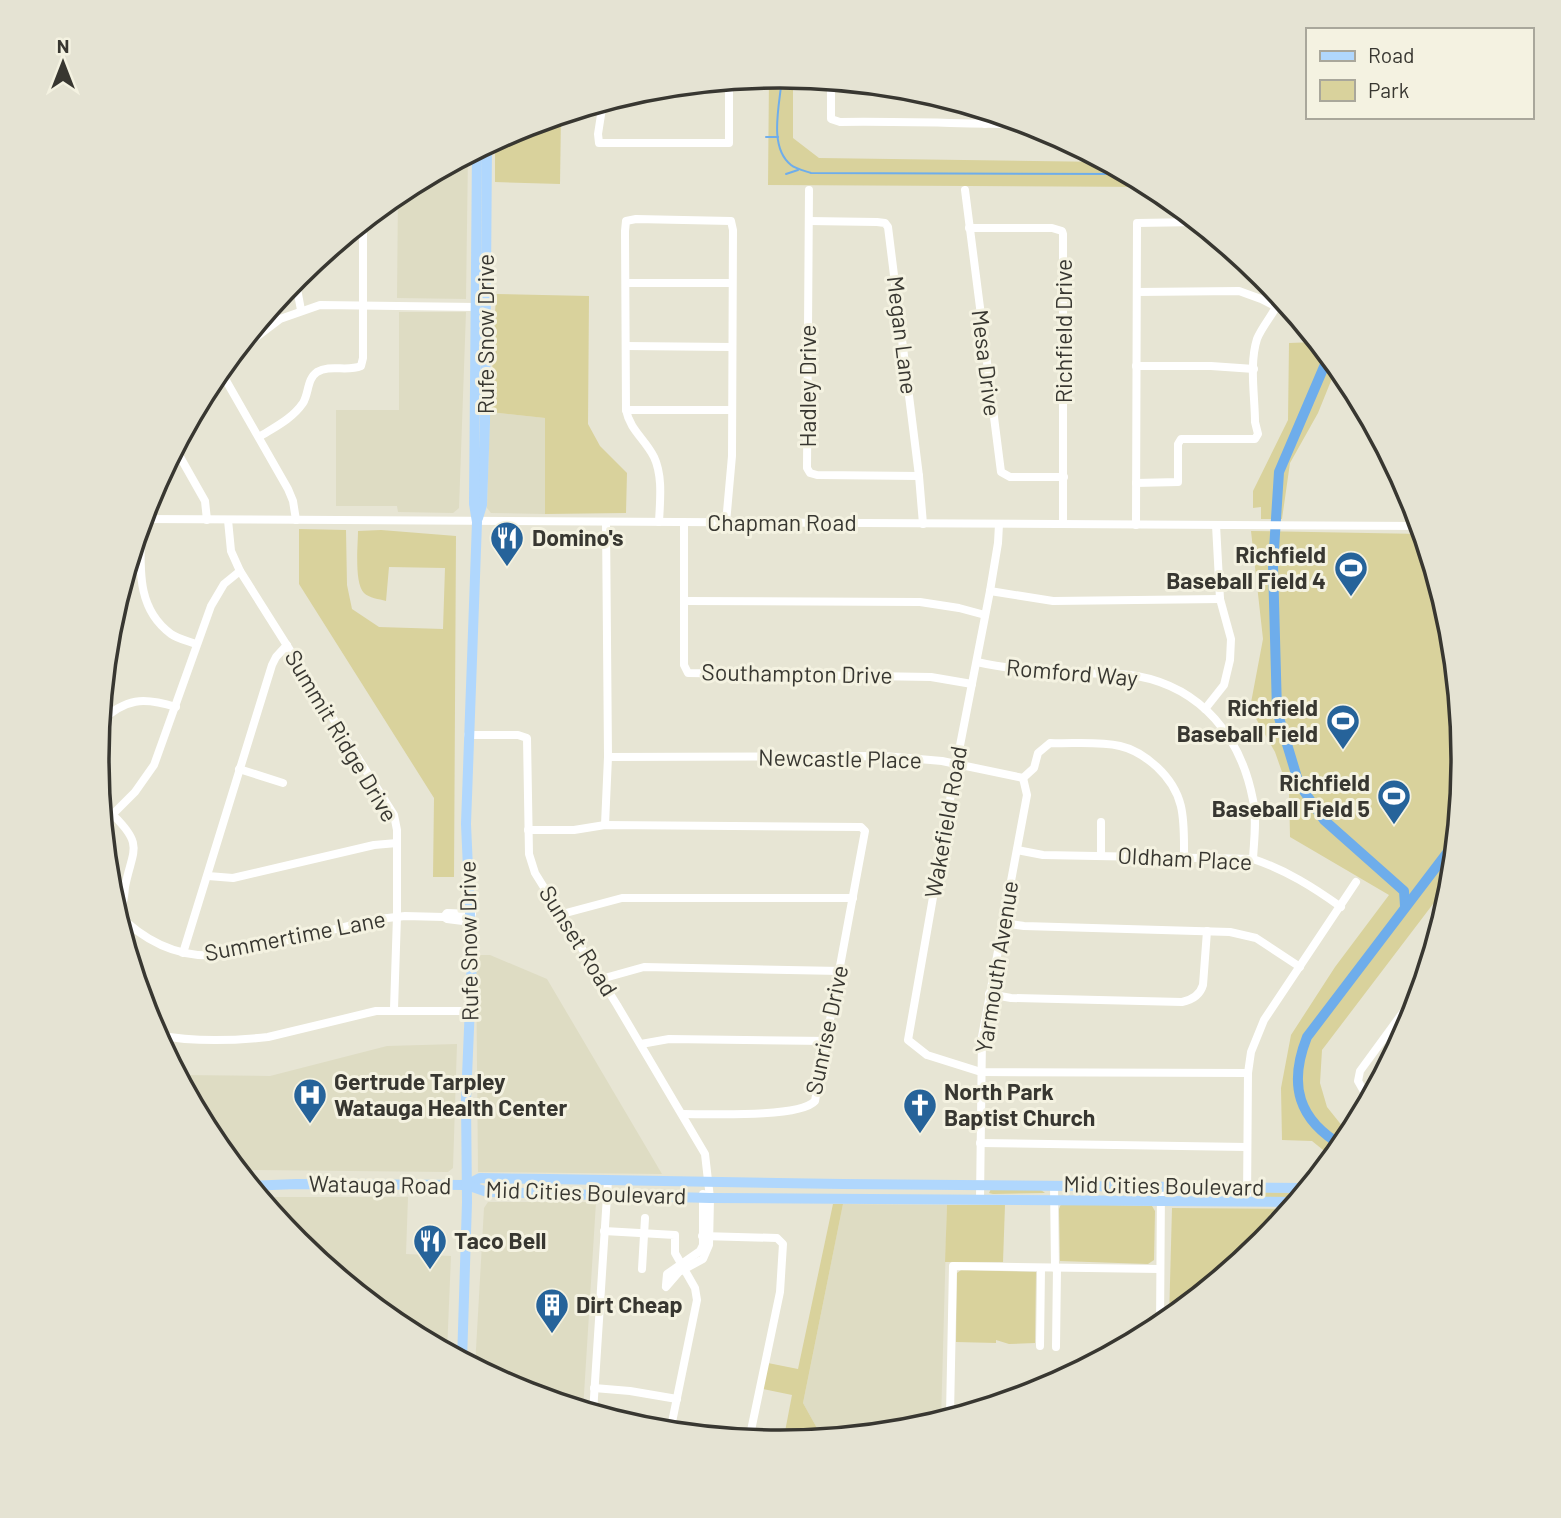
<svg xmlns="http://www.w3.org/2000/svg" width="1561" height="1518" viewBox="0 0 1561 1518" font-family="Barlow,sans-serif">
	<rect width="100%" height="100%" fill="#e7e5d4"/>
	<!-- built -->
	<g fill="#dedcc3">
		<path d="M 468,154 L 466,299 L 397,298 L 398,193 Z"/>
		<path d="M 399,312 L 466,312 L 459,508 L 453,513 L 398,512 L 397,506 L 336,506 L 336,410 L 399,410 Z"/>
		<path d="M 490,412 L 545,418 L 545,514 L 491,513 L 487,508 Z"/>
		<path d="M 476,955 L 490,955 L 547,979 L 662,1174 L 478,1172 Z"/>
		<path d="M 457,1044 L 453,1168 L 448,1172 L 247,1170 L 242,1176 L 212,1139 L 178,1075 L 270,1076 L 387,1046 Z"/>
		<path d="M 260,1197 L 408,1197 L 406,1254 L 451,1256 L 447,1352 L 400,1327 L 297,1242 Z"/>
		<path d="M 488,1202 L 596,1202 L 583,1410 L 518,1391 L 475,1367 L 484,1208 Z"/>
		<path d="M 843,1204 L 947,1205 L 941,1421 L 913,1430 L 823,1439 L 803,1403 Z"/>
	</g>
	<!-- green -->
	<g fill="#d9d29c">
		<path d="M 780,75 L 793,76 L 793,138 L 819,158 L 1107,162 L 1154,187 L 768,185 L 769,76 Z"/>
		<path d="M 561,115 L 560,184 L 495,182 L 495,140 L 519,127 Z"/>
		<path d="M 496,294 L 589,296 L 588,424 L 600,446 L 627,473 L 626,513 L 545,514 L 545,418 L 490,412 Z"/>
		<path d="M 1315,338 L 1337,366 L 1318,413 L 1290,463 L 1282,519 L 1261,519 L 1261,507 L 1253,508 L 1253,491 L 1288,420 L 1289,343 L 1315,342 Z"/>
		<path d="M 299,529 L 346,530 L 347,585 L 352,609 L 379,627 L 443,629 L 445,568 L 389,567 L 386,601 C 379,599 369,598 364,593 C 354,583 358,545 358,531 L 381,530 L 456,536 L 454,877 L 433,877 L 434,798 L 299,584 Z"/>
		<path d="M 1251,531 L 1423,534 L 1451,626 L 1464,759 L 1452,888 L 1433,904 L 1322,1050 L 1320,1083 L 1327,1107 L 1343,1127 L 1352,1133 L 1333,1158 L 1312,1141 L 1282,1140 L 1281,1088 L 1291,1035 L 1335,967 L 1389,895 L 1290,837 L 1289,792 L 1275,752 L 1250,708 L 1263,639 Z"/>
		<path d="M 991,1189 L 1041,1190 L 1045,1193 L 993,1194 L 989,1193 Z"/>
		<path d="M 1254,1193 L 1256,1192 L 1305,1193 L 1301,1197 L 1255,1197 Z"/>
		<path d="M 833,1204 L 843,1204 L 803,1403 L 823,1439 L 783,1442 L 792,1395 L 763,1389 L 768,1363 L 798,1369 Z"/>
		<path d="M 1061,1204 L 1152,1206 L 1155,1211 L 1154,1260 L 1148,1264 L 1060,1261 L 1059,1209 Z"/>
		<path d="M 947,1205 L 1005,1205 L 1003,1262 L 945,1262 Z"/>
		<path d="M 1172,1208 L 1292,1209 L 1264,1243 L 1169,1320 Z"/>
		<path d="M 961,1270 L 1036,1272 L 1035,1343 L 1009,1344 L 996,1340 L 996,1343 L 956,1342 L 957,1273 Z"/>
	</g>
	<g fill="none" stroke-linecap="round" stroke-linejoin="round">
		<!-- stream -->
		<g stroke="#6eadeb" stroke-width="2">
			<path d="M 782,75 C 781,101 767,146 791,165 C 796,169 805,171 811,173 L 1129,174"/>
			<path d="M 766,137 L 778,137"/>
			<path d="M 786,174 L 798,170"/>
		</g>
		<!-- river -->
		<g stroke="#6eadeb" stroke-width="10">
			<path d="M 1329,355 L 1279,472 L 1273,565 L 1277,711 L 1299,784 L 1324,820 L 1404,891 L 1405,906"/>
			<path d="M 1343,1146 C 1298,1120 1288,1085 1307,1037 L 1456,841"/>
		</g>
		<!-- minor -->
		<g stroke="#fff" stroke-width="8">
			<path d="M 831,80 L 831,119 L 840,122 C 905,121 968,124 1033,124"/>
			<path d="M 603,102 L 598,134 L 599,143 L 729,143 L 729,80"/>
			<path d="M 985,124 L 985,110"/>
			<path d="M 809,190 L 807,468 L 810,473 L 817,475 L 919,476"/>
			<path d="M 965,190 L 1001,472 L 1010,477 L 1064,477"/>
			<path d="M 809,221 L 877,222 L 885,223 L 888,227 L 919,476 L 923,524"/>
			<path d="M 1182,222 L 1182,208"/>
			<path d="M 969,228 L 1052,228 L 1062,231 L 1063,234 L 1063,524"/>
			<path d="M 295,278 L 301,310"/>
			<path d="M 626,283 L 732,283"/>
			<path d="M 1137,292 L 1239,291 L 1261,299 L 1277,307"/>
			<path d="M 626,346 L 732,347"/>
			<path d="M 230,357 L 280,319 L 320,305 L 476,307"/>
			<path d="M 1136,366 L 1211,366 L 1254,369"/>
			<path d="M 220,370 L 288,489 L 293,501 L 296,520"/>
			<path d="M 626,410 L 732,410"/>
			<path d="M 259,437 C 275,427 292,419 303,403 C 309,393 307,379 317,372 C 330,364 347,372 361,366 L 363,358 L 363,221"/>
			<path d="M 175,448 L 205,501 L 207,520"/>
			<path d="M 1136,483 L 1178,482 L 1178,444 L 1181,439 L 1255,439 L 1258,434 L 1255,422 C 1255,397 1249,364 1257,339 C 1263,324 1276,312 1281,296"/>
			<path d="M 142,519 L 1421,526"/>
			<path d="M 228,520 L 231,551 L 240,571 L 394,815 L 397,830 L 397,916 L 394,1009"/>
			<path d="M 659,522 C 660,501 663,476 654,457 C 645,439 630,430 626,410 L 625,231 L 626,221 L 636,219 L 731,221 L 733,230 L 732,456 L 726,523"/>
			<path d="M 684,522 L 684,665 L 688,673 L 931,677 L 972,684"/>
			<path d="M 141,523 C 141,563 134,607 171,634 C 178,639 188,641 196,644"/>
			<path d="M 999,524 L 998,543 L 990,591 L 956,766 L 908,1040 L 927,1055 L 981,1072 L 1248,1073"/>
			<path d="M 1136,525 L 1137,223 L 1199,222"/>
			<path d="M 990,591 L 1053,601 L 1220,599"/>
			<path d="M 685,601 L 920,602 L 959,608 L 985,615"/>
			<path d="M 977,662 C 1012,670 1047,672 1083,673 C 1101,674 1119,673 1137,676 C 1202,688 1241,737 1253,800 C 1257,819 1254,840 1253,859"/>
			<path d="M 1205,709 L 1224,685 L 1230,660 L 1231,639 L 1220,599 L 1216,525"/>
			<path d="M 100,722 C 126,698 143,697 176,707"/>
			<path d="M 468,735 L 518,735 L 527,738 L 529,854 L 535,873 L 617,1005 L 705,1154 L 710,1198 L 709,1245 L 703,1259 L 679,1272 L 666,1287"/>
			<path d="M 608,757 L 884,756 L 942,761 L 1023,778"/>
			<path d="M 239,769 L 283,783"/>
			<path d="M 1023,778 L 1034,768 L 1038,753 L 1050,743 C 1072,744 1098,741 1120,746 C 1134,749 1147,758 1157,767 C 1186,794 1184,820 1184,856"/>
			<path d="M 113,815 C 145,846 132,850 125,887 C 124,898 124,905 116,914"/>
			<path d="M 1101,822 L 1101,855"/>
			<path d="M 103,824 L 135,792 L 154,765 L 211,606 L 224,584 L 240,571"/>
			<path d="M 605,825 L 608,757 L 606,522"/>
			<path d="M 528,830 L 574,830 L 605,825 L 861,827 L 865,831 L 815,1101 C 800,1118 708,1114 683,1114"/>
			<path d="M 1017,850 L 1043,855 L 1253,859 C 1286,870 1313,887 1341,907"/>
			<path d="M 208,876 L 233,878 L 374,845 L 397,843"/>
			<path d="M 117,913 C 146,943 181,959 223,955 L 379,919 L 405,916 L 444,917 L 447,919 L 471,922"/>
			<path d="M 562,914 L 622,898 L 853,898"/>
			<path d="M 444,917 L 447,913 L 472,914"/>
			<path d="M 1003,923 L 1024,926 L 1230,932 L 1256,938 L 1300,967"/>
			<path d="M 183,953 L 272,665 L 276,657 L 287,645"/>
			<path d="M 601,979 L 644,967 L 841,971"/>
			<path d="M 989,994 L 1011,998 L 1182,1002 C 1192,1000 1200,995 1203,985 L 1207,931"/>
			<path d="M 157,1035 C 193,1042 232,1041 268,1037 L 376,1011 L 471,1011"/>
			<path d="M 641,1044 L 669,1039 L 827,1041"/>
			<path d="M 1371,1098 L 1366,1095 L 1358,1081 L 1360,1071 L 1423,985"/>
			<path d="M 980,1143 L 1247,1147"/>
			<path d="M 1054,1185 L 1055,1268"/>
			<path d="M 980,1200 L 982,1037 L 1027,795 L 1023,778"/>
			<path d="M 1247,1201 L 1248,1073 L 1251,1052 L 1264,1020 L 1356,882"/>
			<path d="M 604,1231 L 675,1235 L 675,1253 L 695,1288 L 697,1300 L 670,1432"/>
			<path d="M 702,1236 L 777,1238 L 783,1244 L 780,1292 L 749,1440"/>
			<path d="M 642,1269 L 645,1218"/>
			<path d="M 666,1285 L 667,1274 L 700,1251 L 703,1245 L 703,1194"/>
			<path d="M 1160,1328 L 1161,1186"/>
			<path d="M 1040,1346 L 1041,1268"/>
			<path d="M 1056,1347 L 1057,1268"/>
			<path d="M 594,1388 L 630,1391 L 677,1399"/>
			<path d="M 593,1413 L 608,1180"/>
			<path d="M 957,1416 L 950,1416 L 950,1414 L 953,1266 L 1160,1269"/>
		</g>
		<!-- major -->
		<g stroke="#b0d7fd" stroke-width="10">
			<path d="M 478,518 L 482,505 L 485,422 L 487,144"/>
			<path d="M 467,1185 L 480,1178 L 548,1179 L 843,1184 L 1309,1188"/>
			<path d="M 251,1186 L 296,1184 L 467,1185 L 487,1192 L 710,1198 L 1297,1202"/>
			<path d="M 462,1361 L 467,1202 L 466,1100 L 472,958 L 466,824 L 477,522 L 474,504 L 477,150"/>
		</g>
	</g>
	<!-- icons -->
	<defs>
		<g id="restaurant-pin" transform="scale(1.75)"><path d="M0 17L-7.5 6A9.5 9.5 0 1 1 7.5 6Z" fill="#26639a" stroke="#f4f2e1"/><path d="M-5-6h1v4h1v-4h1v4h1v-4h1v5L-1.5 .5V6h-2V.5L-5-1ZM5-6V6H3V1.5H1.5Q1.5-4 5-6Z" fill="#fff"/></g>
		<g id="stadium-pin" transform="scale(1.75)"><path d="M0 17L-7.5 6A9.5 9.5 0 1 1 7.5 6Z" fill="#26639a" stroke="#f4f2e1"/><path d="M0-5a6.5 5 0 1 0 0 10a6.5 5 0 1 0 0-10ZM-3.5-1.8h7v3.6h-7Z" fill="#fff"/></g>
		<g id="hospital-pin" transform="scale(1.75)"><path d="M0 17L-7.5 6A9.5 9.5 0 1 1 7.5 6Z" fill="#26639a" stroke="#f4f2e1"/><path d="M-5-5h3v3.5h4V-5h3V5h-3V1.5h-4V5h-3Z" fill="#fff"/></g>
		<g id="church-pin" transform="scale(1.75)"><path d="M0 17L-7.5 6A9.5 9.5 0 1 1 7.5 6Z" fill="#26639a" stroke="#f4f2e1"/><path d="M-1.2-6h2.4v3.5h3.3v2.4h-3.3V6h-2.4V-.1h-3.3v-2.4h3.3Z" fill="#fff"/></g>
		<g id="building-pin" transform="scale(1.75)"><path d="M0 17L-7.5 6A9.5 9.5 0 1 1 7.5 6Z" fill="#26639a" stroke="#f4f2e1"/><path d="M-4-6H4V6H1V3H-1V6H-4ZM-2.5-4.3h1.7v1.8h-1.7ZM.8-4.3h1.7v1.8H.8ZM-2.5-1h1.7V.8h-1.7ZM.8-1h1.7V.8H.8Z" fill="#fff"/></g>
	</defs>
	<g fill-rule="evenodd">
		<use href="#restaurant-pin" x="507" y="538"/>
		<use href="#stadium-pin" x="1351" y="568"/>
		<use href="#stadium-pin" x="1343" y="721"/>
		<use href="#stadium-pin" x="1394" y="796"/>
		<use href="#hospital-pin" x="310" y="1095"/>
		<use href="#church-pin" x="920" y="1105"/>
		<use href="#restaurant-pin" x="430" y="1241"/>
		<use href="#building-pin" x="552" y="1305"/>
	</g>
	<g text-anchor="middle" stroke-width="6" stroke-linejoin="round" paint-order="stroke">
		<!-- street labels -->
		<g font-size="23" fill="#383731" stroke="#f4f2e1">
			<text transform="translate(1064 331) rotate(-90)" y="8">Richfield Drive</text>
			<text transform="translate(486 334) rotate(-90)" y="8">Rufe Snow Drive</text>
			<text transform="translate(902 335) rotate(83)" y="8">Megan Lane</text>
			<text transform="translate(986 363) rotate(83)" y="8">Mesa Drive</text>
			<text transform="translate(808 386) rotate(-90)" y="8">Hadley Drive</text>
			<text x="782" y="531">Chapman Road</text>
			<text transform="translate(1072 673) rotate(5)" y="8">Romford Way</text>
			<text transform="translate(797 674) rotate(1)" y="8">Southampton Drive</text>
			<text transform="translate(341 736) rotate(59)" y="8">Summit Ridge Drive</text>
			<text transform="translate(840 759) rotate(1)" y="8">Newcastle Place</text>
			<text transform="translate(946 822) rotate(-80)" y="8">Wakefield Road</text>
			<text transform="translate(1185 859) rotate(3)" y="8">Oldham Place</text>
			<text transform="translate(295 936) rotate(-11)" y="8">Summertime Lane</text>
			<text transform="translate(469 941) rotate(-91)" y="8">Rufe Snow Drive</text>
			<text transform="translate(578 941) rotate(58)" y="8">Sunset Road</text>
			<text transform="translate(997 967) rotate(-81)" y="8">Yarmouth Avenue</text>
			<text transform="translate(827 1030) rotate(-78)" y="8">Sunrise Drive</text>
			<text transform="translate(380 1185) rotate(1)" y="8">Watauga Road</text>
			<text transform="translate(1164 1186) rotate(1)" y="8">Mid Cities Boulevard</text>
			<text transform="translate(586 1193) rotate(2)" y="8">Mid Cities Boulevard</text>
		</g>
		<!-- poi labels -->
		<g font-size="23" font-weight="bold" fill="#383731" stroke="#f4f2e1" text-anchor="start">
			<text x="532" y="546">Domino's</text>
			<text x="1326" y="563" text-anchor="end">Richfield<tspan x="1326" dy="26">Baseball Field 4</tspan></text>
			<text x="1318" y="716" text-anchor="end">Richfield<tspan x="1318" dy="26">Baseball Field</tspan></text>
			<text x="1370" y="791" text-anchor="end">Richfield<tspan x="1370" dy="26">Baseball Field 5</tspan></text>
			<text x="334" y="1090">Gertrude Tarpley<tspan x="334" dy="26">Watauga Health Center</tspan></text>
			<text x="944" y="1100">North Park<tspan x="944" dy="26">Baptist Church</tspan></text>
			<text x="454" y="1249">Taco Bell</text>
			<text x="576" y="1313">Dirt Cheap</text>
		</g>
	</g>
	<!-- crop -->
	<path d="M0 0H1561V1518H0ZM109 759a671 671 0 1 1 1342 0a671 671 0 1 1-1342 0Z" fill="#e5e3d3" fill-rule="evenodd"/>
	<path fill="none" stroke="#383731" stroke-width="3.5" d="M109 759a671 671 0 1 1 1342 0a671 671 0 1 1-1342 0Z"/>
	<!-- legend -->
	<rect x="1306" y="28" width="228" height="91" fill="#f4f2e1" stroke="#a9a79b" stroke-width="2"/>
	<rect x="1320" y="51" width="35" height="10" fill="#b0d7fd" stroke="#a9a79b" stroke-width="2"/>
	<text x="1368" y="63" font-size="21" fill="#383731">Road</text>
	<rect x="1320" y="80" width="35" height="21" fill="#d9d29c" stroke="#a9a79b" stroke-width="2"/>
	<text x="1368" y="98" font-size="21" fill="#383731">Park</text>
	<!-- north arrow -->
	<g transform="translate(63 63)" stroke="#f4f2e1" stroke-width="5" paint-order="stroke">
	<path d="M0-5L12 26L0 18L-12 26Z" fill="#383731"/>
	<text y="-10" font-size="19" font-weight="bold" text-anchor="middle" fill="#383731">N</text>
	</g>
</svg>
